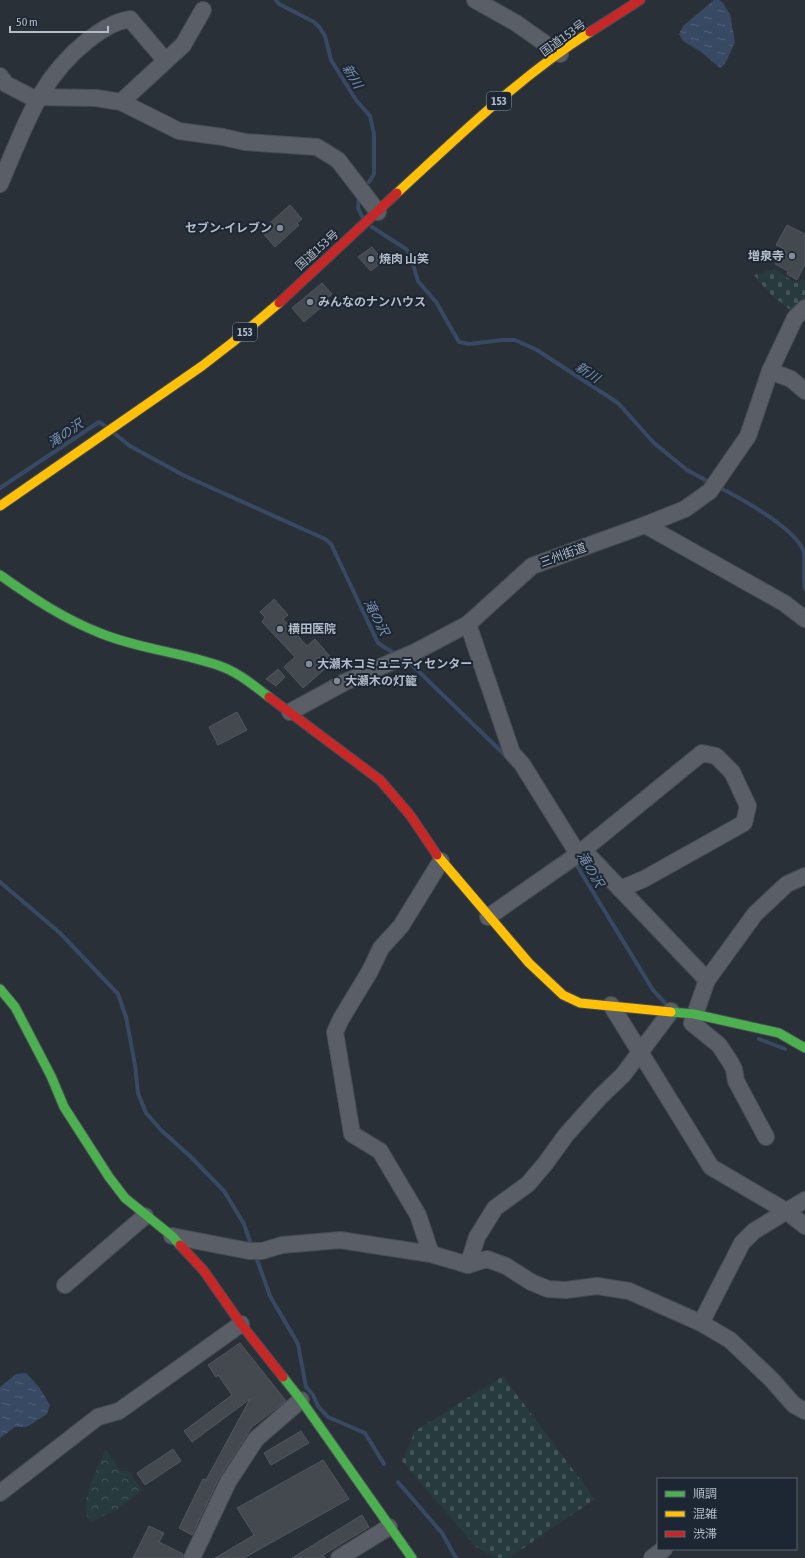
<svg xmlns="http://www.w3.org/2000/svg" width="805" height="1558" viewBox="0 0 805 1558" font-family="'Asap Condensed','Noto Sans JP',sans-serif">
	<defs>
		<pattern id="forest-crowns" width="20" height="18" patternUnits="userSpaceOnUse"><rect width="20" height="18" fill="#273a3e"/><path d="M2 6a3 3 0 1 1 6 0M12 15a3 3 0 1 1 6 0" fill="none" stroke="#445559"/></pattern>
		<pattern id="cemetery-stones" width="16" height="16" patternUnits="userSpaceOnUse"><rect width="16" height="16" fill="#273a3e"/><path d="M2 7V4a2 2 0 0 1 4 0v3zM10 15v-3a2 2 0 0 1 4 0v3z" fill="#445559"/></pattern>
		<pattern id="water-ripples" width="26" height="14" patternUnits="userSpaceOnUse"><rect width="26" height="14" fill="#384963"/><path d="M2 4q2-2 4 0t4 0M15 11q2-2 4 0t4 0" fill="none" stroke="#526178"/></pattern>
	</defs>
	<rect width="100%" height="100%" fill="#2a3038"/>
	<!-- forest -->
	<path fill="url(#forest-crowns)" d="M 106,1449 L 120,1471 L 129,1471 L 142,1490 L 123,1506 L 91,1522 C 76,1507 98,1466 106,1449 Z"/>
	<!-- cemetery -->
	<g fill="url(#cemetery-stones)">
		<path d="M 774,269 L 796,283 L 805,279 L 805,302 L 794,313 L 769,293 L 754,275 Z"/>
		<path d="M 503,1376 L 595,1499 L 509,1558 L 496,1558 L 476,1547 L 402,1461 L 415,1431 Z"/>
	</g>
	<!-- water -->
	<g fill="url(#water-ripples)">
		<path d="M 714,0 L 719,0 L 723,3 L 730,14 L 735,42 L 725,64 L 720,68 L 701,52 L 683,41 L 679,34 L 683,26 Z"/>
		<path d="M 26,1373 L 39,1387 L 50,1405 L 47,1414 L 27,1427 L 15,1427 L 0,1438 L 0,1387 L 16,1374 Z"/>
	</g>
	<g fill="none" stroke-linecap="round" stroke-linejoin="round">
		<!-- stream -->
		<g stroke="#384963" stroke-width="4">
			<path d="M 276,0 L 279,4 L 314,22 L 320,28 L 325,36 L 331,60 L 356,100 L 370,116 L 374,134 L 374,174 L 369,182"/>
			<path d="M 359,197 L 358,208 L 363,218"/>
			<path d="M 372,227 L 406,249 L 410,254 L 418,281 L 436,302 L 459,342 L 470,344 L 502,340 L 515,340 L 537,350 L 618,403 L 654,443 L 687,470 L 711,483"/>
			<path d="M 115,434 L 130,446 L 183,475 L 325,539 L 331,544 L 378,643 L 397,655"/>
			<path d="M 717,486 C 740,498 796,528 804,552 C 805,563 803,578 805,589"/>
			<path d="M 0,488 L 99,422 L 105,426"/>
			<path d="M 406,661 L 412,665 L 508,758"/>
			<path d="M 574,861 L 653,990 L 665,1003"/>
			<path d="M 0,882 L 60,933 L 118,994 L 126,1017 L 135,1065 L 138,1093 L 146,1113 L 161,1130 L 191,1157 L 224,1191 L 244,1224 L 252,1248"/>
			<path d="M 759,1039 L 785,1049"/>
			<path d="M 255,1254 L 270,1296 L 298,1344 L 306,1387 L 313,1395 L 318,1406 L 328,1417 L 365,1433 L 384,1464"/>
			<path d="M 398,1482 L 442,1533 L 456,1558"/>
		</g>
	</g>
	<!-- building -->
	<g fill="#444950" stroke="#52575f">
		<path d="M 290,205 L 302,219 L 297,223 L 299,225 L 275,247 L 261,231 Z"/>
		<path d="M 787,225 L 805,234 L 805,264 L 797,280 L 787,274 L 788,271 L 775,264 L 783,248 L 776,245 Z"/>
		<path d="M 372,247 L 383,261 L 371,271 L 358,257 Z"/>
		<path d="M 322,283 L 332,294 L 323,302 L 325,304 L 304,322 L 292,308 Z"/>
		<path d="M 274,599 L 288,615 L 283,619 L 307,646 L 315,639 L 334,661 L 303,688 L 284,667 L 295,657 L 262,622 L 265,617 L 260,612 Z"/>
		<path d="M 278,669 L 285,677 L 276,686 L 266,679 Z"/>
		<path d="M 237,712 L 247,730 L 218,745 L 209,727 Z"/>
		<path d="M 240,1343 L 286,1401 L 252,1427 L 219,1478 L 192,1535 L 179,1528 L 203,1479 L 206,1480 L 250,1399 L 192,1442 L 184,1431 L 232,1395 L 218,1375 L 216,1377 L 208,1365 Z"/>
		<path d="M 301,1431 L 309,1443 L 271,1465 L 264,1453 Z"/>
		<path d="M 173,1449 L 181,1461 L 145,1485 L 137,1473 Z"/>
		<path d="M 323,1460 L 349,1499 L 244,1558 L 215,1558 L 254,1535 L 237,1508 Z"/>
		<path d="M 362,1515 L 369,1527 L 323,1555 L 325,1558 L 292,1558 Z"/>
		<path d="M 149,1526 L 164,1533 L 159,1542 L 183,1554 L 183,1558 L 133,1558 Z"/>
	</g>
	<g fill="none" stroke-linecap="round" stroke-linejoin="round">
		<!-- street casing -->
		<g stroke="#484c53" stroke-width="18">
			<g id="street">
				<path d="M 475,0 L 516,23 L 560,54"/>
				<path d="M 0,76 L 6,84 L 31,97 L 96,98 L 121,102 L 179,131 L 223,137 L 245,142 L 317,147 L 338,160 L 378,212"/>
				<path d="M 121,102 L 183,45 L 203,10"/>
				<path d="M 0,184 C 24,129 38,80 87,41 C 100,31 113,22 130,19 L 165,60"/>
				<path d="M 770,371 L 791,379 L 805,391"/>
				<path d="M 645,525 L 784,603 L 805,619"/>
				<path d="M 468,624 L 512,753 L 522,764 L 578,854 L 589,856 L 707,980"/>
				<path d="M 290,712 L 345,682 L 415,652 L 468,624 L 532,566 L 645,525 L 685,509 L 710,491 L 748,436 L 770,371 L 795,318 L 805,308"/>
				<path d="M 488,917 L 577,855 L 702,753 L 716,756 L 732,772 L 748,806 L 744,823 L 644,879 L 620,889"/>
				<path d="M 611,1005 L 711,1167 L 786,1211 L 805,1226"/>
				<path d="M 766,1137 L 736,1081 L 734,1069 L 729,1060 L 719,1045 L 692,1023 L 707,980 L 755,914 L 787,884 L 805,876"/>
				<path d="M 172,1236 L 249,1251 L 262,1251 L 282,1245 L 340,1240 L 431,1254 L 468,1265 L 487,1259 L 506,1266 L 531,1282 L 548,1289 L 566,1290 L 597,1286 L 629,1291 L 701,1323 L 730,1340 L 771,1379 L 794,1405 L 805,1411"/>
				<path d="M 431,1254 L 418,1215 L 380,1151 L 352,1134 L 335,1032 L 341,1019 L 370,971 L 381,948 L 401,926 L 441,861"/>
				<path d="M 468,1265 L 477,1237 L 495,1208 L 528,1184 L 545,1164 L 566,1135 L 600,1097 L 623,1075 L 671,1011"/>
				<path d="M 65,1285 L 145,1216"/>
				<path d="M 701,1323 L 742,1243 L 754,1231 L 805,1200"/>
				<path d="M 0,1493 L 98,1417 L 119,1411 L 241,1324"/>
				<path d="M 192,1558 L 228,1482 L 256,1439 L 301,1400"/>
				<path d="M 339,1558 L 389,1527"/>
				<path d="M 652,1558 L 664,1549"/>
			</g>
		</g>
		<!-- fast casing -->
		<g stroke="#484c53" stroke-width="11">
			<g id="fast">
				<path d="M 0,575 C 31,597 64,619 100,633 C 138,649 181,652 220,666 C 238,672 254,686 269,697"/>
				<path d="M 0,989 L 15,1007 L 51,1076 L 64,1107 L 109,1177 L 125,1198 L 172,1236 L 180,1245"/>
				<path d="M 671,1012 L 694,1014 L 779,1033 L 805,1048"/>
				<path d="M 283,1377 L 301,1400 L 412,1558"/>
			</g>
		</g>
		<!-- slow casing -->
		<g stroke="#484c53" stroke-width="11">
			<g id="slow">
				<path d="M 397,193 C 458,137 519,77 590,32"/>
				<path d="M 0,506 L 202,366 L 233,342 L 279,303"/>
				<path d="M 437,855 L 529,963 L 563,995 L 580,1003 L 671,1012"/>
			</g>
		</g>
		<!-- jam casing -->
		<g stroke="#484c53" stroke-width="11">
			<g id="jam">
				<path d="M 590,32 L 640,0"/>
				<path d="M 279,303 L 397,193"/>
				<path d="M 269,697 L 380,780 L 410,815 L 437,855"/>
				<path d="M 180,1245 L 204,1271 L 241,1324 L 283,1377"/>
			</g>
		</g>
		<!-- street -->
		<use href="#street" stroke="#5a5e66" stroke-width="16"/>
		<!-- fast -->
		<use href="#fast" stroke="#4caf50" stroke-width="9"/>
		<!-- slow -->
		<use href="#slow" stroke="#ffc107" stroke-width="9"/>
		<!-- jam -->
		<use href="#jam" stroke="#c62828" stroke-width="9"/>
	</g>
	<!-- markers -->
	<g fill="#848b96" stroke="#1d2633" stroke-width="1.5">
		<circle cx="280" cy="228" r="4"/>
		<circle cx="792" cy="256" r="4"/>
		<circle cx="371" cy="259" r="4"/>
		<circle cx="310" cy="302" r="4"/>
		<circle cx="280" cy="629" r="4"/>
		<circle cx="309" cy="664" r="4"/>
		<circle cx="337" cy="681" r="4"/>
	</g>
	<g text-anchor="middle" stroke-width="4" stroke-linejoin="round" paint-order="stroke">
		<!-- shield labels -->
		<g fill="#1d2633" stroke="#878f9c" stroke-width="1">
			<rect x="487" y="92" width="24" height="18" rx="3"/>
			<rect x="233" y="323" width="24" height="18" rx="3"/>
		</g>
		<g font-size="11" font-weight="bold" fill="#b4bcc9">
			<text x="499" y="105">153</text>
			<text x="245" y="336">153</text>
		</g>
		<!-- street labels -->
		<g font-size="12" fill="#b4bcc9" stroke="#1d2633">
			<text transform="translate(563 38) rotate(-36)" y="4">国道153号</text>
			<text transform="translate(317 250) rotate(-42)" y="4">国道153号</text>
			<text transform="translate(563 555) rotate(-20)" y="4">三州街道</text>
		</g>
		<!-- poi labels -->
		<g font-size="12" font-weight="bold" fill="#b4bcc9" stroke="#1d2633" text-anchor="start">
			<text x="272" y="232" text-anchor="end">セブン-イレブン</text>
			<text x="784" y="260" text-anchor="end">増泉寺</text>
			<text x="379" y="263">焼肉 山笑</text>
			<text x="318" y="306">みんなのナンハウス</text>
			<text x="288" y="633">横田医院</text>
			<text x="317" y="668">大瀬木コミュニティセンター</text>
			<text x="345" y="685">大瀬木の灯籠</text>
		</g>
		<!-- water labels -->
		<g font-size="13" font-style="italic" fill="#7c92b1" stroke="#1d2633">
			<text transform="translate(353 76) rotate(59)" y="5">新川</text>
			<text transform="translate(588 372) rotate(33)" y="5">新川</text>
			<text transform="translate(65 433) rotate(-34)" y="5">滝の沢</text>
			<text transform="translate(377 617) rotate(63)" y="5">滝の沢</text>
			<text transform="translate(591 869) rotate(59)" y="5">滝の沢</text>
		</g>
	</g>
	<!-- legend -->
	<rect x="657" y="1478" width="140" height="72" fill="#1d2633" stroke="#59626f"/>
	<rect x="665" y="1491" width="20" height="6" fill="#4caf50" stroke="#59626f"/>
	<text x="693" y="1498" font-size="12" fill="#b4bcc9">順調</text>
	<rect x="665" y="1511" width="20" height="6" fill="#ffc107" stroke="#59626f"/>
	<text x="693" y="1518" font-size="12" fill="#b4bcc9">混雑</text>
	<rect x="665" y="1531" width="20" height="6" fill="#c62828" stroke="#59626f"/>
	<text x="693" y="1538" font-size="12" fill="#b4bcc9">渋滞</text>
	<!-- scale -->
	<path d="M10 26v6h98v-6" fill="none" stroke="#b4bcc9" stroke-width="2"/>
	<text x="16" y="26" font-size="12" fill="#b4bcc9" stroke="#1d2633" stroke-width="3" paint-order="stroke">50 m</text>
</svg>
